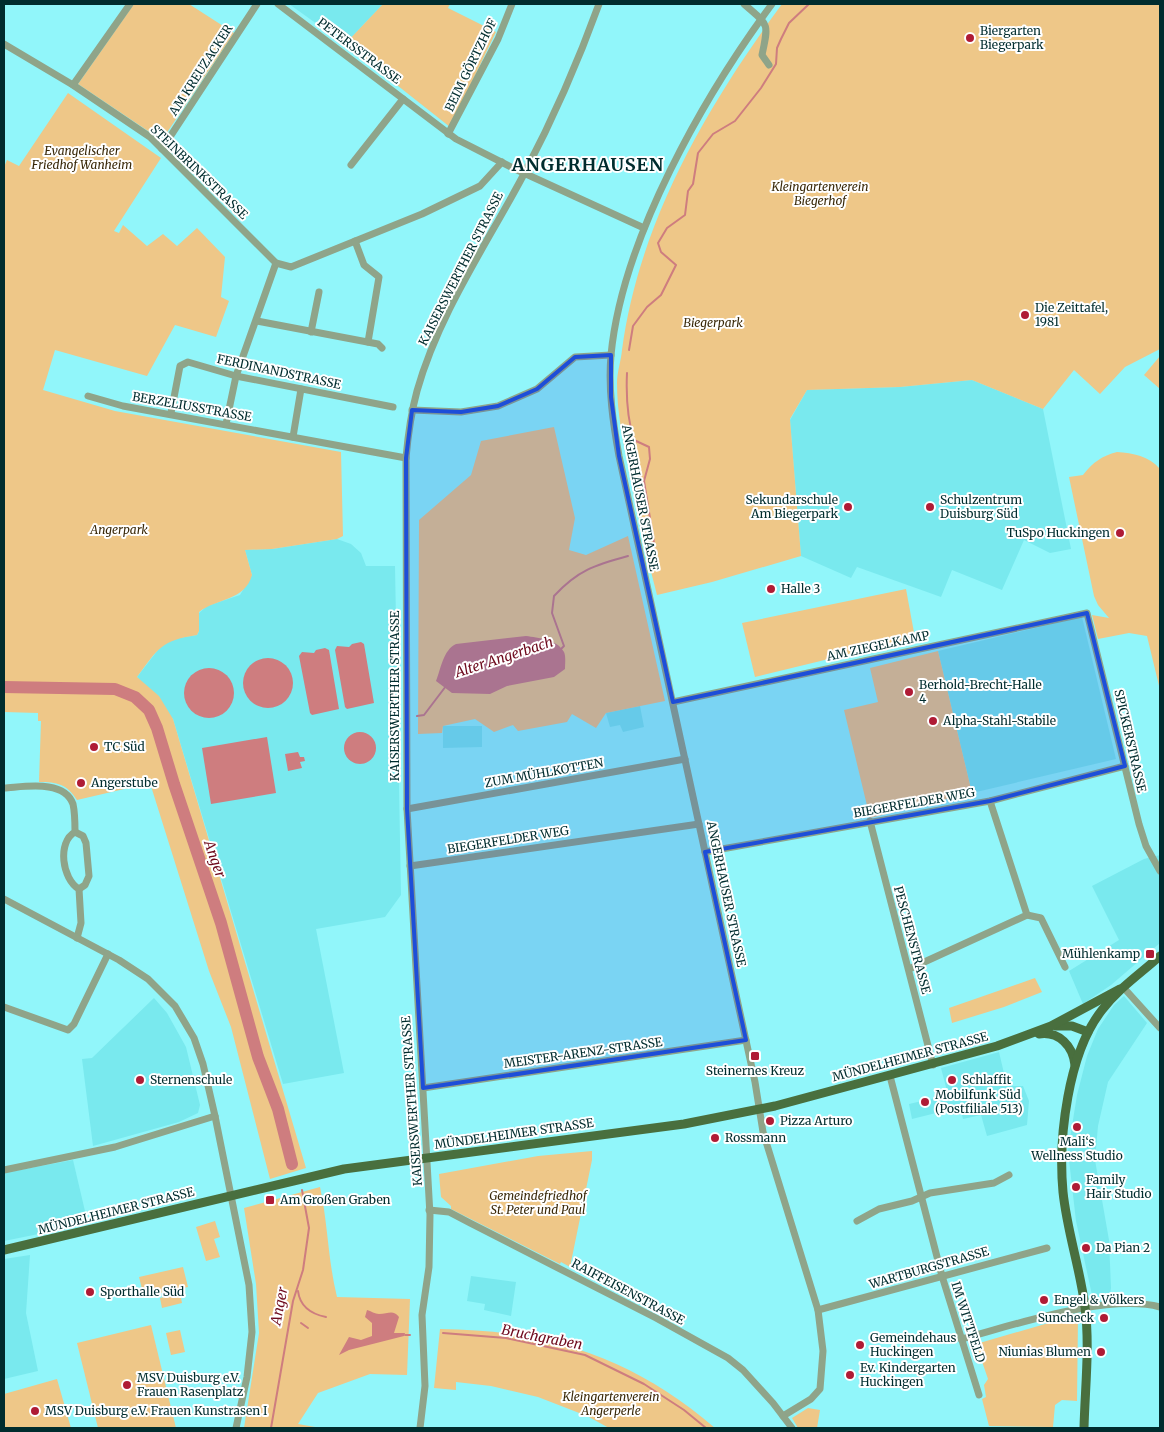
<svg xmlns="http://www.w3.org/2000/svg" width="1164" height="1432" viewBox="0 0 1164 1432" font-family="Merriweather,serif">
	<rect width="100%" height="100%" fill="#91f6fa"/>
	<!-- built -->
	<g fill="#79e9ee">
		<path d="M 289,4 L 383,4 L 345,44 Z"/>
		<path d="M 972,380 L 1043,409 L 1071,549 L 1050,553 L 1024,540 L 1002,590 L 952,570 L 941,597 L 857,567 L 851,578 L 801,556 L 790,420 L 807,390 L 900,387 Z"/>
		<path d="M 337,539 L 351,544 L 361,553 L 366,566 L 395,566 L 401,895 L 385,917 L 316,929 L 344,1073 L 283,1084 L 173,719 L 137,677 L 161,646 L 173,639 L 197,635 L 199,631 L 199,613 L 207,606 L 240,595 L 252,575 L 245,550 L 272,549 Z"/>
		<path d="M 1082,617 L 1116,759 L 972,793 L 938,651 Z"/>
		<path d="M 640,706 L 644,727 L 623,732 L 620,725 L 610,727 L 606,713 Z"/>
		<path d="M 443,726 L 482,726 L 482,747 L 443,748 Z"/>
		<path d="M 1160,855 L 1160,943 L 1111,985 L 1083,1004 L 1069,971 L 1119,940 L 1092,886 L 1144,859 Z"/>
		<path d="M 1124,996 L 1147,1023 L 1108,1082 L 1098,1126 L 1095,1160 L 1109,1240 L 1111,1288 L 1108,1308 L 1095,1309 L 1076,1221 L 1068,1151 L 1077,1095 L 1087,1056 L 1098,1029 L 1114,1005 Z"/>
		<path d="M 154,998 L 167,1013 L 186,1047 L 200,1105 L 198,1113 L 179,1122 L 93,1146 L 82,1059 L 92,1058 Z"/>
		<path d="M 999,1052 L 1007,1086 L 1023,1086 L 1029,1101 L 1027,1125 L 987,1136 L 981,1115 L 963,1119 L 960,1107 L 912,1119 L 909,1104 L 948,1095 L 941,1068 Z"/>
		<path d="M 73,1160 L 88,1224 L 4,1241 L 4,1173 Z"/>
		<path d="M 30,1255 L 26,1313 L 38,1371 L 4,1379 L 4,1259 Z"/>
		<path d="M 471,1276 L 516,1282 L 511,1316 L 484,1310 L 485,1304 L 467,1301 Z"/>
	</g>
	<!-- green -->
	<g fill="#eec788">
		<path d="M 134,4 L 189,4 L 234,33 L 164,137 L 157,137 L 78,84 Z"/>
		<path d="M 383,4 L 450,4 L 448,8 L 496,32 L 450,127 L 345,44 Z"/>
		<path d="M 782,4 L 1160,4 L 1160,349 L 1125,367 L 1100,394 L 1074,370 L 1043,409 L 972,380 L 900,387 L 807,390 L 790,419 L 801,556 L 712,582 L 657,595 C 646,553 637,512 629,469 C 623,441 617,413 617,383 C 617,372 621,361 622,350 C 639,222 707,106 782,4 Z"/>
		<path d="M 68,93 L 161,158 L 114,231 L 119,233 L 123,225 L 147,246 L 163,234 L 177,246 L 197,228 L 225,257 L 221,297 L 229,301 L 216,337 L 175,325 L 147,376 L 55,350 L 43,390 L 115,411 L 341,452 L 343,536 L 337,539 L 272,549 L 245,550 L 252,575 C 245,601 217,598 199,612 L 199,631 L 197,635 C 160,641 159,648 137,677 L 159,696 L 173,719 L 306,1168 L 270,1179 L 231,1027 L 209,971 L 150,783 L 77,800 C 67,784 57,782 39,782 L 41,721 L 38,721 L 38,713 L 4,712 L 4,167 L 7,160 L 19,166 Z"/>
		<path d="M 1160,356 L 1160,389 L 1144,375 Z"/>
		<path d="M 554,427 L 575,518 L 569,550 L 586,555 L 628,536 L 665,701 L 606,713 L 596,728 L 572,714 L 567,722 L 518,731 L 513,725 L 494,732 L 475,719 L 443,726 L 442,733 L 418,734 L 419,520 L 471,475 L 481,441 Z"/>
		<path d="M 1117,452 C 1133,453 1149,456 1160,469 L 1160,690 L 1147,636 L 1129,633 L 1098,639 L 1092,615 L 1109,618 L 1098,605 L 1094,596 L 1069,477 L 1083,475 C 1093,462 1102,456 1117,452 Z"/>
		<path d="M 906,589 L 915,638 L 755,677 L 742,623 Z"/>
		<path d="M 938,651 L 972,793 L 870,818 L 844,710 L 878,702 L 870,668 Z"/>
		<path d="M 1035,978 L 1042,992 L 1004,1007 L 952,1023 L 949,1008 Z"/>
		<path d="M 592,1151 L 592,1160 L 570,1267 L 561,1262 L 560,1264 L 451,1209 L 451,1206 L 441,1197 L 439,1174 L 538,1156 Z"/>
		<path d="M 320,1187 C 328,1224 328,1261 337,1297 L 410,1299 L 407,1375 L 370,1374 L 318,1393 L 298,1424 L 321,1428 L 244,1428 L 259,1333 L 256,1284 L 244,1208 Z"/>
		<path d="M 215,1221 L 220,1237 L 214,1239 L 220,1257 L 206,1261 L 196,1227 Z"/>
		<path d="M 183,1267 L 188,1287 L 144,1297 L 139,1277 Z"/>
		<path d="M 180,1293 L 182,1303 L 162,1308 L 160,1298 Z"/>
		<path d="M 1076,1315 L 1078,1318 L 1077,1401 L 1062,1400 L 1055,1405 L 1053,1427 L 989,1426 L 982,1399 L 986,1397 L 984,1385 L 988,1379 L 976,1344 Z"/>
		<path d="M 151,1325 L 176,1428 L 98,1428 L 77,1343 Z"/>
		<path d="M 440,1329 C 547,1330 633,1357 715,1428 L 609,1428 L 587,1416 L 538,1397 L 491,1386 L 456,1382 L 456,1390 L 434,1388 Z"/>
		<path d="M 180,1330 L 185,1352 L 171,1355 L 166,1333 Z"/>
		<path d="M 57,1379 L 71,1428 L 4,1428 L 4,1394 Z"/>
		<path d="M 808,1408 L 820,1410 L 817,1428 L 798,1428 L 792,1418 Z"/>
	</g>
	<!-- water -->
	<g fill="#ce7d7f">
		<path d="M 526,636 C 538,638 557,639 564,652 C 566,656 565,664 565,669 L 554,677 L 507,686 L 490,694 L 452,693 L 436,681 C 441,669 443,650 456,644 Z"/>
		<path d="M 361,642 L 364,644 L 374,703 L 347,709 L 345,707 L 335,650 L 337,646 L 349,647 L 352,644 Z"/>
		<path d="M 325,648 L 329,650 L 339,709 L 312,715 L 310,713 L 299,656 L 302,652 L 314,653 L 316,650 Z"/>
		<circle cx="268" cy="683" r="25"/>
		<circle cx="209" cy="693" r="25"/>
		<circle cx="360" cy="748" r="16"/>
		<path d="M 267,737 L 276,793 L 211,804 L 202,748 Z"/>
		<path d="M 298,752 L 300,757 L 304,757 L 305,761 L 300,762 L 302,768 L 288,771 L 285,754 Z"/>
		<path d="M 367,1310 C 371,1311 375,1314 379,1314 C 388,1314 393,1309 399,1317 L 394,1333 L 405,1333 L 404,1336 L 349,1350 L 339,1355 L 349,1337 L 361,1340 L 372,1336 L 372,1323 L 365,1317 Z"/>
	</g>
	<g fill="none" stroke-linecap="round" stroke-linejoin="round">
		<!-- stream -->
		<g stroke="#ce7d7f" stroke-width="2">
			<path d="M 629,350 L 633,326 L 647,307 L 661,295 L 676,265 L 661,252 L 658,243 L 667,228 L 685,215 L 688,191 L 693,184 L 698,153 L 713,134 L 735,121 L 761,88 L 776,64 L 777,48 L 781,39 L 789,23 L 809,4"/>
			<path d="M 627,373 C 626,395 627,418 634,440 L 649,447 L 650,459 L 644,481 L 654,543"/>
			<path d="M 560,650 L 564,646 L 552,613 L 554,596 C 578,570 595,565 628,556"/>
			<path d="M 417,716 L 424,715 L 446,686"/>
			<path d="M 298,1291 C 300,1307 311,1314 326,1317"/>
			<path d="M 301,1323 L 308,1328"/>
			<path d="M 443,1333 L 506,1338 L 585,1355 L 644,1384 L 684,1410 L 706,1428"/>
			<path d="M 405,1335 L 410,1335"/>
			<path d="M 271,1428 L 293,1301 L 303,1270 L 309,1228 L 302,1190"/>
		</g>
		<!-- river -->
		<path stroke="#ce7d7f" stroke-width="12" d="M 4,687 L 115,689 L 135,697 L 149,710 L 157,728 L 174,784 L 221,923 L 258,1057 L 278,1109 L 292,1164"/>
		<!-- minor -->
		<g stroke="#8fa489" stroke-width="7">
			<path d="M 278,4 L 456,139 L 515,169 L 644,228"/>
			<path d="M 744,4 C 769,26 769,22 762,55 L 769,65"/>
			<path d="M 772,4 C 704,96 622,239 611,355 C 608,389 613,423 619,456 L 755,1082 L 763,1132 L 818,1310 L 823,1351 L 820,1389 L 811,1399 L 783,1416"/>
			<path d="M 4,44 L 73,85 L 150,137 L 276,263 L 291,267 L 422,214 L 480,186 L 502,162"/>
			<path d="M 73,85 L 130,4"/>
			<path d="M 448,134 L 498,39 L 512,4"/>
			<path d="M 162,149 L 257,4"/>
			<path d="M 351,165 L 403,99"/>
			<path d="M 355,241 L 364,265 L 379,277 L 368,342"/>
			<path d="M 257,321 L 378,344 L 382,348"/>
			<path d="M 311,332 L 319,292"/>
			<path d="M 88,396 L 123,406 L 406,458"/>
			<path d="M 412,410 L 461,412 L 498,406 L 537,389 L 575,357 L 611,355"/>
			<path d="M 171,413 L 180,366 L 188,362 L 236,376 L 393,407"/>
			<path d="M 226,424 L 236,376 L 276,263"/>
			<path d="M 293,437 L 301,389"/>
			<path d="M 673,702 L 1087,613 L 1139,824 L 1146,846 L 1160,871"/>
			<path d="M 4,788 C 24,787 64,779 73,804 C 75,813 75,823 75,832 C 57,842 62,879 79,889 L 81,923 L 77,938"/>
			<path d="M 407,809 L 685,759"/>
			<path d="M 870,821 L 933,1065"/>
			<path d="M 75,832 L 83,836 L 86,843 L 89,876 L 85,885 L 79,889"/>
			<path d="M 705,852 L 990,801 L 1125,766"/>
			<path d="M 410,866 L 699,824"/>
			<path d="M 4,899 L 119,960 L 148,979 L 175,1006 L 194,1038 L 203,1064 L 215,1116 L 249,1285 L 252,1332 L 247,1377 L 236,1428"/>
			<path d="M 1027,915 L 1041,918 L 1065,967"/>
			<path d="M 909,969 L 1027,915 L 990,801"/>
			<path d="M 1123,987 L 1160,1028"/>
			<path d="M 4,1007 L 68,1030 L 74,1024 L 108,954"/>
			<path d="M 890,1076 L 942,1276 L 979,1395"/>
			<path d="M 423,1088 L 746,1040"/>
			<path d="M 4,1170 L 115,1147 L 215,1116"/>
			<path d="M 429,1210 L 449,1212 L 470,1223 L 656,1318 L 728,1358 L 743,1370 L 773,1403 L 792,1428"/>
			<path d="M 857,1221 L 879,1209 L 912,1201 L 930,1193 L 994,1183 L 1009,1175"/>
			<path d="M 818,1310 L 1047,1248"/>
			<path d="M 961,1339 C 1014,1325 1108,1293 1160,1307"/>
			<path d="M 420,1428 L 425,1386 L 422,1315 L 429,1267 L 430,1215 L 407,809 L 406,458 C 408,435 411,413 417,391 C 439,313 487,244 524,174 C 553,119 578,62 599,4"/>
		</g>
		<!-- major -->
		<g stroke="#496f3e" stroke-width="9">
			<path d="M 1056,1026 L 1072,1026 L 1088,1032"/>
			<path d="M 1039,1034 C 1059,1031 1073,1046 1075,1065"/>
			<path d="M 4,1250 L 344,1169 L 684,1124 L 775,1106 L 997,1046 L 1051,1026 L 1120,989"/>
			<path d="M 1084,1428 C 1085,1388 1090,1347 1085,1307 C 1080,1268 1067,1231 1063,1192 C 1058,1138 1068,1053 1102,1010 C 1119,988 1140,974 1160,956"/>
		</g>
	</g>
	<!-- marked area -->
	<path fill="#1d4ed8" fill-opacity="0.2" stroke="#1d4ed8" stroke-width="4" stroke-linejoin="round" d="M 611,355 L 611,397 L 619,456 L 673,702 L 1087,613 L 1125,766 L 990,801 L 705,852 L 746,1040 L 423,1088 L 407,809 L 406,458 L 412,410 L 461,412 L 498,406 L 537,389 L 575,357 Z"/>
	<!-- markers -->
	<g fill="#af1b35" stroke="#fff" stroke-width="2">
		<circle cx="970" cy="38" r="5"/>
		<circle cx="1025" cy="315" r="5"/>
		<circle cx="848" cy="507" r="5"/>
		<circle cx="930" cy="507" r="5"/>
		<circle cx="1120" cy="533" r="5"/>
		<circle cx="771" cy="589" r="5"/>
		<circle cx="909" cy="692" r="5"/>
		<circle cx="933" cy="721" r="5"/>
		<circle cx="94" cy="747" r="5"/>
		<circle cx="81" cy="783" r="5"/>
		<rect x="1145" y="949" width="10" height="10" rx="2.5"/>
		<rect x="750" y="1051" width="10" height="10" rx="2.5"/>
		<circle cx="140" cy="1080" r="5"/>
		<circle cx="952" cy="1080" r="5"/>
		<circle cx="925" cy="1102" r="5"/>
		<circle cx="770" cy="1121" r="5"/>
		<circle cx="1077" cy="1127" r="5"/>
		<circle cx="715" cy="1138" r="5"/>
		<circle cx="1076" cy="1187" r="5"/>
		<rect x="265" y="1195" width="10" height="10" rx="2.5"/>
		<circle cx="1086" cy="1248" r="5"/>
		<circle cx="90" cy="1292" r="5"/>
		<circle cx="1044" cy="1300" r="5"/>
		<circle cx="1104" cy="1318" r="5"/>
		<circle cx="860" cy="1345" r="5"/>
		<circle cx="1101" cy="1352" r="5"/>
		<circle cx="850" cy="1375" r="5"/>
		<circle cx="127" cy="1385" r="5"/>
		<circle cx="35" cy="1411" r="5"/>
	</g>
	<g text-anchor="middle" stroke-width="4" stroke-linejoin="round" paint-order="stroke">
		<!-- poi labels -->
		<g font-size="12" fill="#002c2e" stroke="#fff" text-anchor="start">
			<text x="980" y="35">Biergarten<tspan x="980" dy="14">Biegerpark</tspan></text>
			<text x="1035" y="312">Die Zeittafel,<tspan x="1035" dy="14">1981</tspan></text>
			<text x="838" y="504" text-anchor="end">Sekundarschule<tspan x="838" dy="14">Am Biegerpark</tspan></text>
			<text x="940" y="504">Schulzentrum<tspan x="940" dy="14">Duisburg Süd</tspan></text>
			<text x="1110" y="537" text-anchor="end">TuSpo Huckingen</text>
			<text x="781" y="593">Halle 3</text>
			<text x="919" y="689">Berhold-Brecht-Halle<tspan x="919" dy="14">4</tspan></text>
			<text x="943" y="725">Alpha-Stahl-Stabile</text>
			<text x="104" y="751">TC Süd</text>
			<text x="91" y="787">Angerstube</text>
			<text x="1140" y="958" text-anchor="end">Mühlenkamp</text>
			<text x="755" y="1075" text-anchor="middle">Steinernes Kreuz</text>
			<text x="150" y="1084">Sternenschule</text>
			<text x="962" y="1084">Schlaffit</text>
			<text x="935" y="1099">Mobilfunk Süd<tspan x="935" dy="14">(Postfiliale 513)</tspan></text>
			<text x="780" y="1125">Pizza Arturo</text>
			<text x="725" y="1142">Rossmann</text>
			<text x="1077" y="1146" text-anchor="middle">Mali‘s<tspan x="1077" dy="14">Wellness Studio</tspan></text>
			<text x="1086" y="1184">Family<tspan x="1086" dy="14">Hair Studio</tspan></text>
			<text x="280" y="1204">Am Großen Graben</text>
			<text x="1096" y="1252">Da Pian 2</text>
			<text x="100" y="1296">Sporthalle Süd</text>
			<text x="1054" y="1304">Engel &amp; Völkers</text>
			<text x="1094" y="1322" text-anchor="end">Suncheck</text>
			<text x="870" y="1342">Gemeindehaus<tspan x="870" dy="14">Huckingen</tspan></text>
			<text x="1091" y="1356" text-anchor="end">Niunias Blumen</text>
			<text x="860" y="1372">Ev. Kindergarten<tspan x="860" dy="14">Huckingen</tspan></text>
			<text x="137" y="1382">MSV Duisburg e.V.<tspan x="137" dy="14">Frauen Rasenplatz</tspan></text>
			<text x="45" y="1415">MSV Duisburg e.V. Frauen Kunstrasen I</text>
		</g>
		<!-- street labels -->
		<g font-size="12" fill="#002c2e" stroke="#fff">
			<text transform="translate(359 51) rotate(37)" y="4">PETERSSTRASSE</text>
			<text transform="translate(471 65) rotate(-64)" y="4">BEIM GÖRTZHOF</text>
			<text transform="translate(201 70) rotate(-57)" y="4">AM KREUZACKER</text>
			<text transform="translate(199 172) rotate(44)" y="4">STEINBRINKSTRASSE</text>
			<text transform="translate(461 269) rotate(-63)" y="4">KAISERSWERTHER STRASSE</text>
			<text transform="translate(279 372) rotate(12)" y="4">FERDINANDSTRASSE</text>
			<text transform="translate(192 407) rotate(10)" y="4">BERZELIUSSTRASSE</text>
			<text transform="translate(640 498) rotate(79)" y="4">ANGERHAUSER STRASSE</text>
			<text transform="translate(878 646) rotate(-12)" y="4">AM ZIEGELKAMP</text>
			<text transform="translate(395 696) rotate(-90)" y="4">KAISERSWERTHER STRASSE</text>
			<text transform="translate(1130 741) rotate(77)" y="4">SPICKERSTRASSE</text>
			<text transform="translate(544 773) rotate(-10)" y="4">ZUM MÜHLKOTTEN</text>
			<text transform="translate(914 803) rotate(-10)" y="4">BIEGERFELDER WEG</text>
			<text transform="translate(508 840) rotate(-9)" y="4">BIEGERFELDER WEG</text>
			<text transform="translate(726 894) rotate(78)" y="4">ANGERHAUSER STRASSE</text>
			<text transform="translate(912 940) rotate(75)" y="4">PESCHENSTRASSE</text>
			<text transform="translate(583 1053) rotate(-8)" y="4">MEISTER-ARENZ-STRASSE</text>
			<text transform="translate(910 1057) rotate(-15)" y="4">MÜNDELHEIMER STRASSE</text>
			<text transform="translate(412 1101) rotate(-94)" y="4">KAISERSWERTHER STRASSE</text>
			<text transform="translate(514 1134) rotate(-8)" y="4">MÜNDELHEIMER STRASSE</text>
			<text transform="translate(116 1211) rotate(-14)" y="4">MÜNDELHEIMER STRASSE</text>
			<text transform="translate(929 1268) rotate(-16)" y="4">WARTBURGSTRASSE</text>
			<text transform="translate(628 1292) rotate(28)" y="4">RAIFFEISENSTRASSE</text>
			<text transform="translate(968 1322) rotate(72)" y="4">IM WITTFELD</text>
		</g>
		<!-- park labels -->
		<g font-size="12" font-style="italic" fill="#392808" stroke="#fff">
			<text x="82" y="155">Evangelischer<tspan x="82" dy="14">Friedhof Wanheim</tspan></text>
			<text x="820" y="191">Kleingartenverein<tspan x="820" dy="14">Biegerhof</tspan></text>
			<text x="713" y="327">Biegerpark</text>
			<text x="119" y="534">Angerpark</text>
			<text x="538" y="1200">Gemeindefriedhof<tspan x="538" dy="14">St. Peter und Paul</tspan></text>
			<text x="611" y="1401">Kleingartenverein<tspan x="611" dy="14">Angerperle</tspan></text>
		</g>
		<!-- water labels -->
		<g font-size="14" font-style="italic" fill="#6e0a1d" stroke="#fff">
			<text transform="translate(504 657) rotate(-18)" y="5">Alter Angerbach</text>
			<text transform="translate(215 859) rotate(71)" y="5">Anger</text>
			<text transform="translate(279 1306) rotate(-79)" y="5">Anger</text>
			<text transform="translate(542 1337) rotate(11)" y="5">Bruchgraben</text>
		</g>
		<!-- district labels -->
		<g font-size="18" font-weight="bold" letter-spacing="1" fill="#002c2e" stroke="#fff">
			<text x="588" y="171">ANGERHAUSEN</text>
		</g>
	</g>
	<!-- border -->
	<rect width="1164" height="1432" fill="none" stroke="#002c2e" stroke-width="10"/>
</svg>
